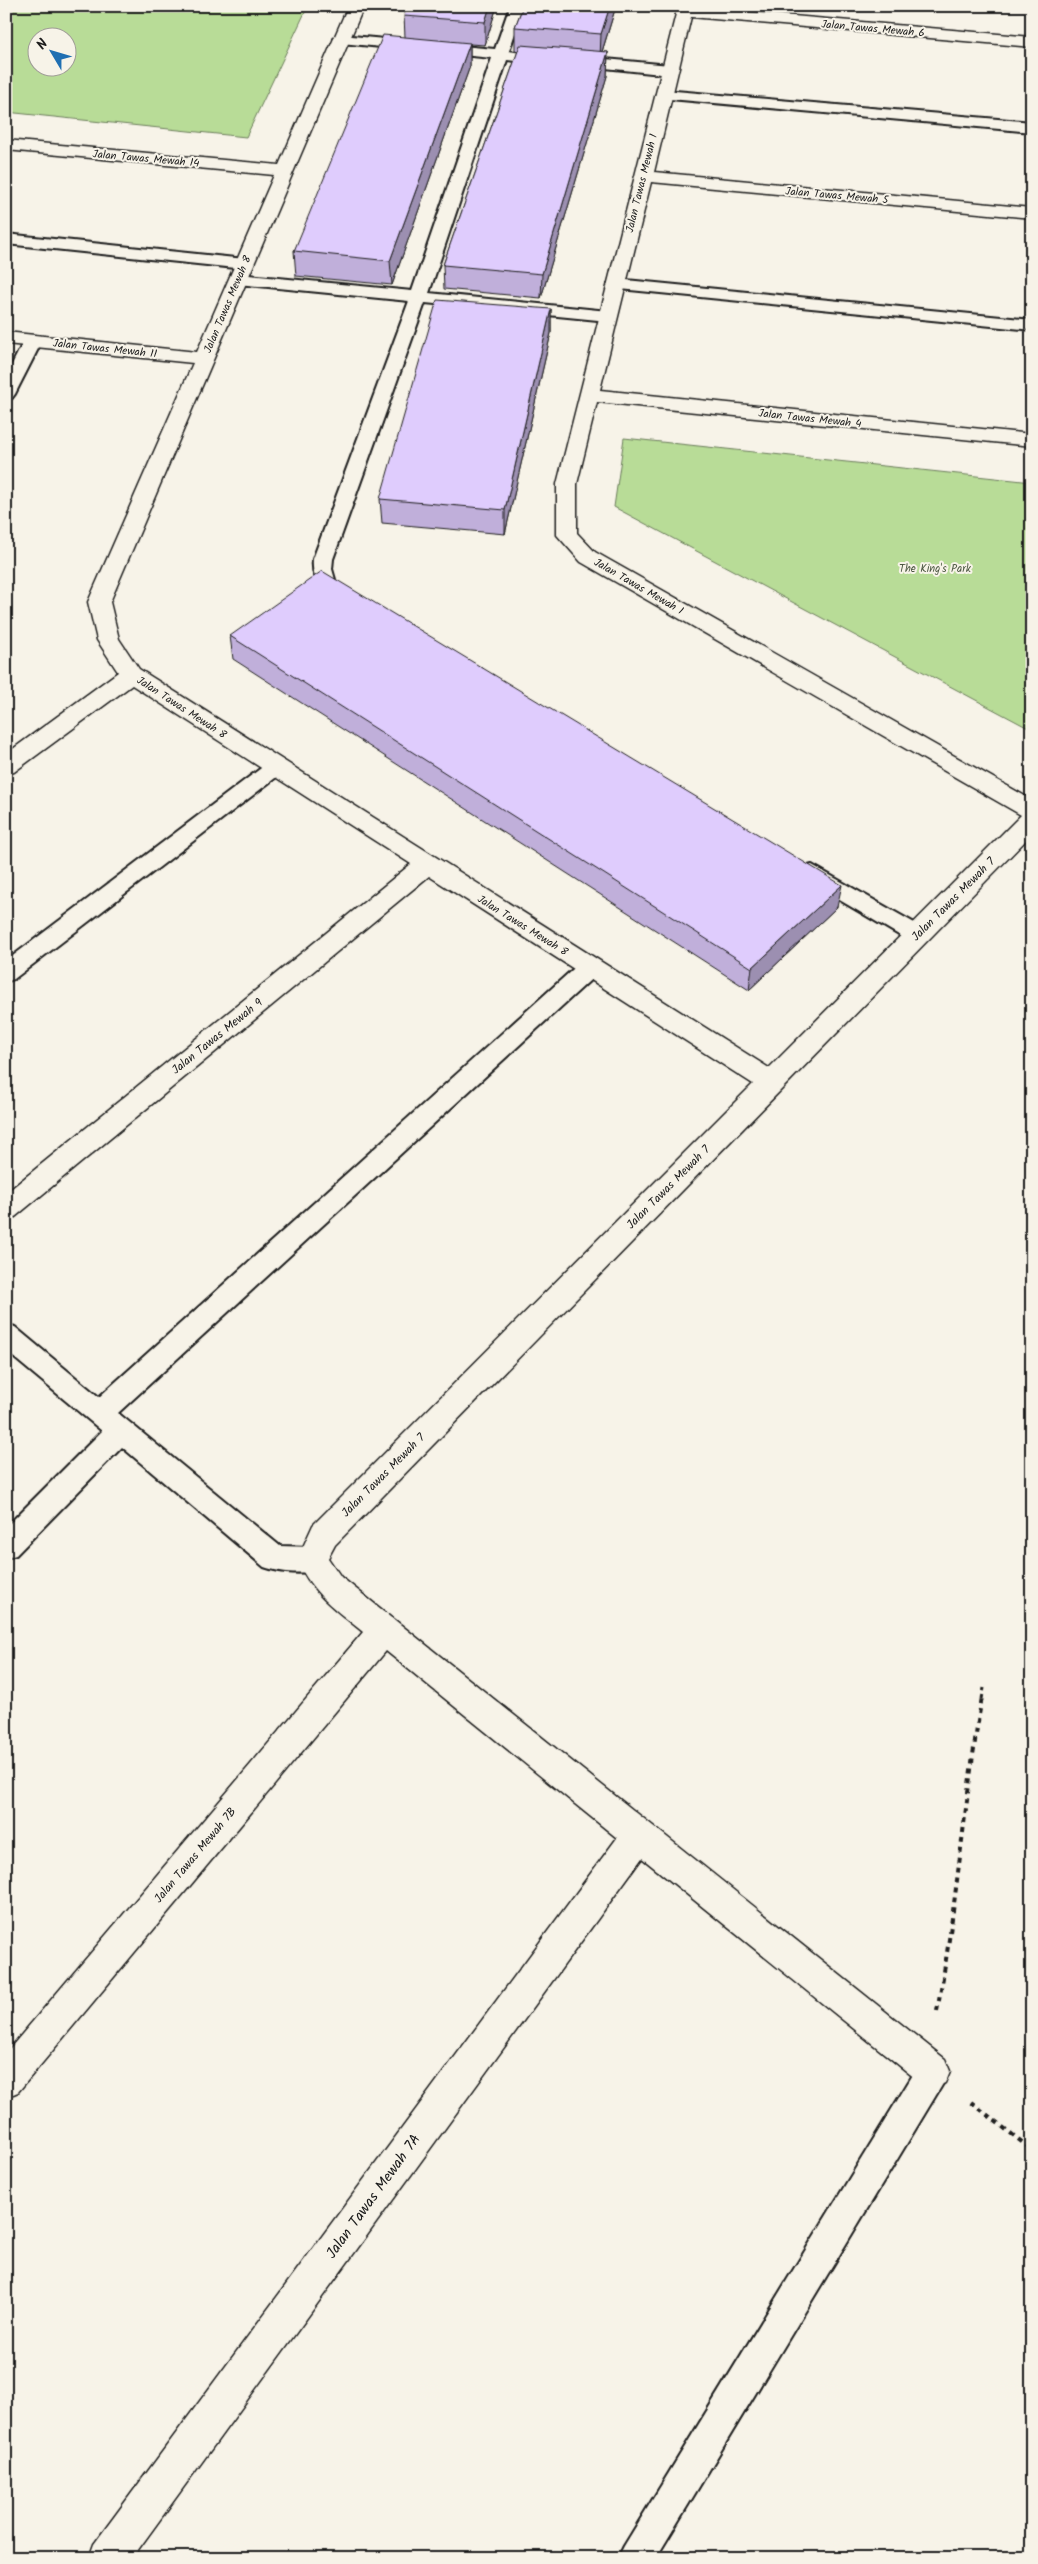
<svg xmlns="http://www.w3.org/2000/svg" width="1038" height="2564" viewBox="0 0 1038 2564" font-family="Kalam,sans-serif">
	<rect width="100%" height="100%" fill="#f7f3e8"/>
	<filter id="ink" filterUnits="userSpaceOnUse"><feTurbulence type="fractalNoise" baseFrequency=".02" numOctaves="2"/><feDisplacementMap in="SourceGraphic" scale="10" xChannelSelector="R" yChannelSelector="G"/><feConvolveMatrix kernelMatrix="1 2 1 2 8 2 1 2 1" color-interpolation-filters="sRGB"/></filter>
	<g filter="url(#ink)">
		<!-- green -->
		<g fill="#b8dc97" stroke="#6a7c5a" fill-rule="evenodd">
			<path d="M 6,6 L 308,6 L 246,137 L 6,112 ZM 38,38 L 68,38 L 68,68 L 38,68 Z"/>
			<path d="M 624,438 L 1032,482 L 1032,730 L 614,507 Z"/>
		</g>
		<g fill="none" stroke-linecap="round" stroke-linejoin="round">
			<!-- service casing -->
			<g stroke="#1c1c1c" stroke-width="4">
				<g id="service">
					<path d="M 510,6 L 524,6 L 509,51 L 521,53 L 524,56 L 516,61 L 507,60 L 429,293 L 608,311 L 614,312 L 617,316 L 614,320 L 608,321 L 425,303 L 333,559 L 332,569 L 336,583 L 350,591 L 353,596 L 350,601 C 325,607 311,580 313,559 L 409,301 L 238,284 L 232,283 L 230,279 L 232,275 L 238,274 L 412,291 L 492,58 L 341,43 L 334,39 L 341,35 L 495,49 Z"/>
					<path d="M 573,56 L 670,65 L 678,70 L 670,75 L 568,64 L 565,61 L 568,58 Z"/>
					<path d="M 664,90 L 1032,122 L 1032,132 L 659,98 L 656,95 L 659,92 Z"/>
					<path d="M 6,234 L 245,259 L 253,264 L 245,269 L 6,244 Z"/>
					<path d="M 616,279 L 1032,320 L 1032,330 L 610,288 L 608,284 L 610,280 Z"/>
					<path d="M 33,336 L 39,337 L 42,341 L 15,394 L 12,398 L 6,399 L 6,376 L 24,341 L 27,337 Z"/>
					<path d="M 276,760 L 283,762 L 286,767 L 283,772 L 14,979 L 6,982 L 6,961 L 269,762 Z"/>
					<path d="M 812,865 L 925,929 L 928,935 L 925,941 L 917,943 L 909,941 L 804,879 L 801,873 L 804,867 Z"/>
					<path d="M 590,958 L 598,961 L 601,967 L 598,973 L 118,1413 L 280,1546 L 312,1547 L 322,1551 L 326,1560 L 322,1569 C 305,1575 281,1573 264,1567 L 122,1447 L 16,1555 L 6,1558 L 6,1527 L 102,1431 L 6,1351 L 6,1324 L 15,1327 L 99,1397 L 582,961 Z"/>
					<path d="M 933,2055 L 944,2060 L 949,2071 L 944,2082 L 656,2558 L 618,2558 L 624,2546 L 922,2060 Z"/>
				</g>
			</g>
			<!-- minor casing -->
			<g stroke="#1c1c1c" stroke-width="3">
				<path id="minor" d="M 348,6 L 364,6 L 110,602 L 119,639 L 139,669 L 769,1068 L 1021,815 L 581,562 L 557,535 L 557,484 L 678,6 L 1032,37 L 1032,47 L 691,17 L 654,172 L 1032,208 L 1032,218 L 651,182 L 600,390 L 1032,434 L 1032,446 L 597,402 L 577,484 L 577,533 L 595,552 L 1032,800 L 1032,834 L 335,1545 L 328,1558 L 341,1577 L 945,2059 L 950,2071 L 945,2083 L 933,2088 L 921,2083 L 642,1858 L 132,2558 L 89,2558 L 94,2544 L 617,1838 L 386,1651 L 18,2092 L 6,2097 L 6,2053 L 363,1632 C 335,1609 313,1595 297,1560 L 313,1525 L 753,1084 L 429,876 L 15,1217 L 6,1220 L 6,1193 L 411,864 L 132,685 L 14,772 L 6,774 L 6,754 L 118,672 L 97,640 L 88,602 L 193,363 L 6,344 L 6,332 L 197,352 L 274,175 L 6,150 L 6,140 L 279,165 Z"/>
			</g>
			<!-- path-far1 -->
			<path stroke="#1c1c1c" stroke-width="3" stroke-dasharray="4 4" stroke-linecap="butt" d="M 982,1699 L 984,1688"/>
			<!-- path -->
			<g stroke="#1c1c1c" stroke-width="4" stroke-dasharray="5 5" stroke-linecap="butt">
				<path d="M 937,2011 C 957,1907 964,1802 982,1697"/>
				<path d="M 971,2102 L 1032,2150"/>
			</g>
			<!-- service -->
			<use href="#service" fill="#f7f3e8" fill-rule="evenodd"/>
			<!-- minor -->
			<use href="#minor" fill="#f7f3e8" fill-rule="evenodd"/>
		</g>
		<!-- wall -->
		<g fill="#c0afda" stroke="#1c1c1c">
			<path d="M 497,6 L 485,45 L 470,44 L 470,66 L 392,285 L 296,276 L 294,251 L 405,37 L 404,16 Z"/>
			<path d="M 523,6 L 616,6 L 602,52 L 608,52 L 607,76 L 541,298 L 444,289 L 443,265 L 518,51 L 515,50 L 515,27 Z"/>
			<path d="M 551,309 L 551,333 L 505,534 L 382,523 L 380,499 Z"/>
			<path d="M 230,636 L 837,907 L 749,990 L 233,659 Z"/>
		</g>
		<!-- shaded-wall -->
		<g fill="#9c8fb1" stroke="#1c1c1c">
			<path d="M 490,6 L 497,6 L 485,45 L 485,22 Z"/>
			<path d="M 610,6 L 616,6 L 600,58 L 601,34 Z"/>
			<path d="M 470,43 L 470,66 L 392,285 L 390,261 Z"/>
			<path d="M 608,52 L 607,76 L 541,298 L 542,274 Z"/>
			<path d="M 551,309 L 551,333 L 505,534 L 505,510 Z"/>
			<path d="M 842,885 L 837,907 L 749,990 L 752,968 Z"/>
		</g>
		<!-- building -->
		<g fill="#dfccfd" stroke="#1c1c1c">
			<path d="M 407,6 L 490,6 L 485,22 L 404,16 Z"/>
			<path d="M 523,6 L 610,6 L 601,34 L 515,27 Z"/>
			<path d="M 383,35 L 470,43 L 390,261 L 294,251 Z"/>
			<path d="M 520,45 L 608,52 L 542,274 L 443,265 Z"/>
			<path d="M 437,300 L 551,309 L 505,510 L 380,499 Z"/>
			<path d="M 322,571 L 842,885 L 752,968 L 230,636 Z"/>
		</g>
	</g>
	<g text-anchor="middle" stroke-width="4" stroke-linejoin="round" paint-order="stroke">
		<!-- far-street labels -->
		<g font-size="11" fill="#1c1c1c" stroke="#f7f3e8">
			<text transform="translate(873 28) rotate(5)" y="4">Jalan Tawas Mewah 6</text>
			<text transform="translate(146 158) rotate(5)" y="4">Jalan Tawas Mewah 14</text>
			<text transform="translate(641 183) rotate(-76)" y="4">Jalan Tawas Mewah 1</text>
			<text transform="translate(837 195) rotate(5)" y="4">Jalan Tawas Mewah 5</text>
			<text transform="translate(227 304) rotate(-67)" y="4">Jalan Tawas Mewah 8</text>
			<text transform="translate(105 348) rotate(6)" y="4">Jalan Tawas Mewah 11</text>
			<text transform="translate(810 418) rotate(6)" y="4">Jalan Tawas Mewah 4</text>
			<text transform="translate(639 586) rotate(30)" y="4">Jalan Tawas Mewah 1</text>
			<text transform="translate(182 707) rotate(33)" y="4">Jalan Tawas Mewah 8</text>
			<text transform="translate(523 925) rotate(32)" y="4">Jalan Tawas Mewah 8</text>
		</g>
		<!-- far-park labels -->
		<g font-size="11" fill="#4b5641" stroke="#f7f3e8">
			<text x="935" y="572">The King's Park</text>
		</g>
		<!-- street labels -->
		<g font-size="12" fill="#1c1c1c" stroke="#f7f3e8">
			<text transform="translate(953 899) rotate(-45)" y="4">Jalan Tawas Mewah 7</text>
			<text transform="translate(217 1036) rotate(-39)" y="4">Jalan Tawas Mewah 9</text>
			<text transform="translate(668 1187) rotate(-45)" y="4">Jalan Tawas Mewah 7</text>
			<text transform="translate(383 1475) rotate(-45)" y="4">Jalan Tawas Mewah 7</text>
			<text transform="translate(195 1855) rotate(-50)" y="4">Jalan Tawas Mewah 7B</text>
		</g>
		<!-- near-street labels -->
		<g font-size="15" fill="#1c1c1c" stroke="#f7f3e8">
			<text transform="translate(373 2196) rotate(-54)" y="5">Jalan Tawas Mewah 7A</text>
		</g>
	</g>
	<!-- margin -->
	<rect width="1038" height="2564" fill="none" stroke="#f7f3e8" stroke-width="25"/>
	<rect x="12" y="12" width="1013" height="2539" fill="none" stroke="#1c1c1c" stroke-width="2" filter="url(#ink)"/>
	<!-- north arrow -->
	<g transform="translate(52 52) rotate(308)"><circle r="24" fill="#f7f3e8" stroke="#9f9d96"/>
	<path d="M0-4L9 19L0 12L-9 19Z" fill="#1f6fb2"/>
	<text y="-8" font-size="14" font-weight="bold" text-anchor="middle" fill="#1c1c1c">N</text>
	</g>
</svg>
